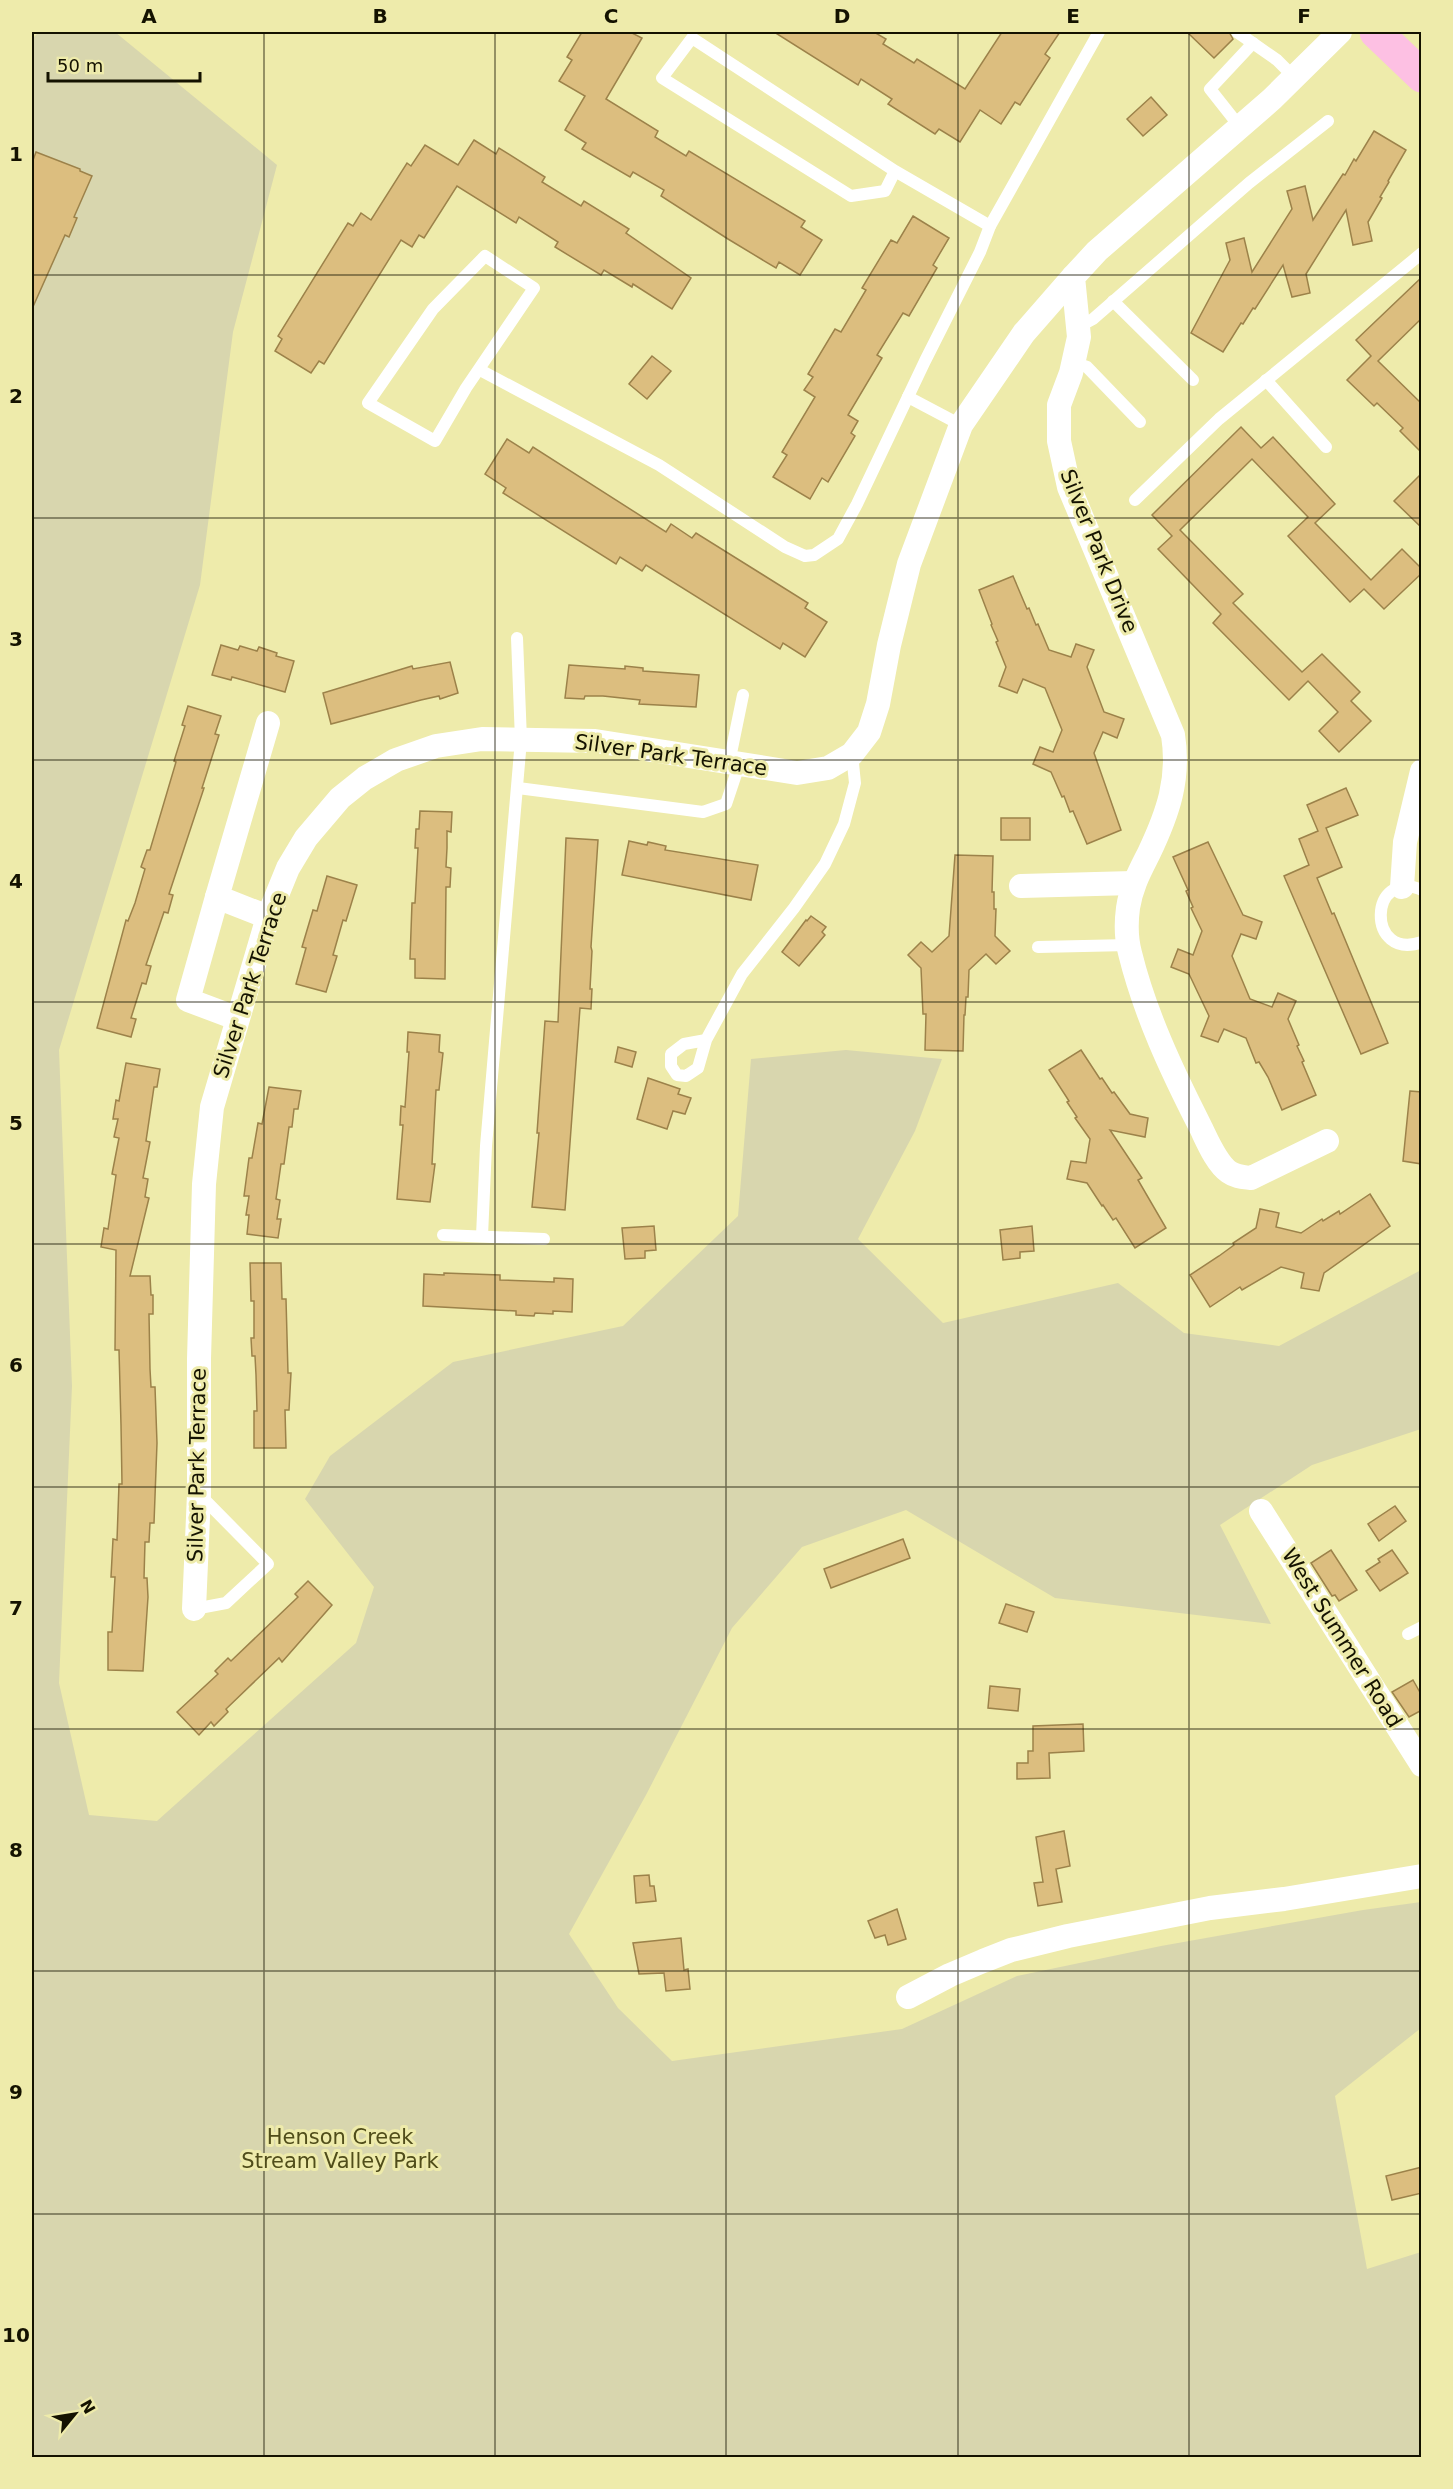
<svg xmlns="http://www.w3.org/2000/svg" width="1453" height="2489" viewBox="0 0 1453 2489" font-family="'DejaVu Sans',sans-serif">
	<rect width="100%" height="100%" fill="#eeebab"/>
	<!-- green -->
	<path fill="#d8d6ae" d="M 39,32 L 115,32 L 277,165 L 233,332 L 200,585 L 59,1050 L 72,1386 L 59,1683 L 89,1815 L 157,1821 L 356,1643 L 374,1587 L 305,1499 L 330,1456 L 453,1362 L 623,1326 L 738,1216 L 751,1059 L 846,1050 L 942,1059 L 915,1131 L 858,1239 L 943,1323 L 1118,1283 L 1184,1333 L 1279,1346 L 1421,1270 L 1421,1429 L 1312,1465 L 1220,1525 L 1271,1624 L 1055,1598 L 906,1510 L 802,1547 L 732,1628 L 646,1795 L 569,1934 L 618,2008 L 672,2061 L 902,2029 L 1017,1976 L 1161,1946 L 1363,1910 L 1421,1902 L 1421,2028 L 1335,2096 L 1367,2269 L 1421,2252 L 1421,2457 L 32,2457 L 32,484 L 34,465 L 32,462 L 32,39 Z"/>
	<!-- building -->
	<g fill="#dcbe7f" stroke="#9c824a" stroke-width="1.5">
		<path d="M 582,32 L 630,32 L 642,38 L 606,99 L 658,131 L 655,137 L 686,156 L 689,151 L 805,221 L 801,227 L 822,240 L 800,275 L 779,262 L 776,268 L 728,239 L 661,196 L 664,190 L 633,172 L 630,177 L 582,149 L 586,143 L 565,130 L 585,96 L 559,81 L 572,60 L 567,57 Z"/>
		<path d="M 774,32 L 874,32 L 886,39 L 883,44 L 914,63 L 917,59 L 965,89 L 1002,32 L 1060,32 L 1045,54 L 1050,58 L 1020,105 L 1015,102 L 1001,124 L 980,110 L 960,142 L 939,129 L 935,134 L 888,104 L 892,99 L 861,79 L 858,85 Z"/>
		<path d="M 1187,32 L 1229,32 L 1233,39 L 1214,58 Z"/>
		<path d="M 1151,97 L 1167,115 L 1143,136 L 1127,119 Z"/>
		<path d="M 1374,131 L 1406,150 L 1388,181 L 1389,182 L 1380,197 L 1382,198 L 1368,222 L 1372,241 L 1353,245 L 1346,210 L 1306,274 L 1310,293 L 1292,297 L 1283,265 L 1255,309 L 1253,308 L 1243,324 L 1241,323 L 1223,352 L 1191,333 L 1230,260 L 1226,243 L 1244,238 L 1252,272 L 1292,209 L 1287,191 L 1305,186 L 1313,220 L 1343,174 L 1345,175 L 1354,159 L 1356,161 Z"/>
		<path d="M 474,140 L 496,154 L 499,148 L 545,177 L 542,182 L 581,206 L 584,201 L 629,229 L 626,233 L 691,278 L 672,309 L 633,284 L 632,287 L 604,270 L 601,275 L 555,247 L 558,242 L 519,217 L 516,223 L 457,186 L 424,238 L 419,235 L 412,247 L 401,240 L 324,364 L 319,361 L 311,373 L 275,351 L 282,339 L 278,336 L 348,223 L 353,226 L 361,213 L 371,220 L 407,163 L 411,166 L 425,145 L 458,165 Z"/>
		<path d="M 36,152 L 80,169 L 80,171 L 92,176 L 74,217 L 77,218 L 69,237 L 65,235 L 32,309 L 32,163 Z"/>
		<path d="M 913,216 L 949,238 L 933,265 L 937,268 L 909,316 L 903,313 L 877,355 L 882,358 L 848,415 L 858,421 L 851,433 L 855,436 L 828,482 L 822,478 L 810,499 L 773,477 L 787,455 L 782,452 L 815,397 L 804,390 L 813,377 L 808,374 L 835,329 L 841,332 L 866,290 L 862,288 L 891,240 L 897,243 Z"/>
		<path d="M 1422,277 L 1422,318 L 1378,361 L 1422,404 L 1422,453 L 1400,431 L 1403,428 L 1377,403 L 1374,406 L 1347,380 L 1371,356 L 1356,340 Z"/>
		<path d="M 652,356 L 671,371 L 647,399 L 629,384 Z"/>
		<path d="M 1241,427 L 1261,448 L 1273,437 L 1335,504 L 1315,523 L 1371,580 L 1402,549 L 1422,569 L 1422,573 L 1384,609 L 1364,589 L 1350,602 L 1288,536 L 1308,517 L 1252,459 L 1180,530 L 1243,594 L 1233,603 L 1302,672 L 1322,654 L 1360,692 L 1351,701 L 1371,721 L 1339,752 L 1319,731 L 1338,712 L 1308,681 L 1289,700 L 1213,623 L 1221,614 L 1158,549 L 1172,536 L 1152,515 Z"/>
		<path d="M 507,439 L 529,453 L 533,447 L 666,532 L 671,524 L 692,538 L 696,533 L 808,603 L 805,608 L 827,622 L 805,657 L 783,643 L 780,649 L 646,565 L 642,571 L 620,557 L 616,564 L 503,493 L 506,488 L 485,474 Z"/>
		<path d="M 1422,473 L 1422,528 L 1394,501 Z"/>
		<path d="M 1013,576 L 1027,609 L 1029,608 L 1036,625 L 1038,624 L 1049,650 L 1071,657 L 1076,644 L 1094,650 L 1087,667 L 1104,712 L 1124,719 L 1117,738 L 1103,732 L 1094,753 L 1121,830 L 1087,844 L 1073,811 L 1070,812 L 1064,796 L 1062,797 L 1051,772 L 1033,764 L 1040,747 L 1053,752 L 1062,730 L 1045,688 L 1023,679 L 1017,693 L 999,686 L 1006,667 L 996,642 L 998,641 L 991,625 L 992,624 L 979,590 Z"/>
		<path d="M 221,645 L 238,650 L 240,646 L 257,651 L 259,647 L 277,653 L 276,656 L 294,661 L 285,692 L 232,677 L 231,680 L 212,675 Z"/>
		<path d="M 450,662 L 458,693 L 440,699 L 439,696 L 421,700 L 331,724 L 323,693 L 412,666 L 413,669 Z"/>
		<path d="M 569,665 L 625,669 L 625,666 L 643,668 L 643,671 L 699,675 L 696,707 L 639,704 L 640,700 L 603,696 L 585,696 L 584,699 L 565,698 Z"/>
		<path d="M 188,706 L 221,716 L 215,734 L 219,735 L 202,788 L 204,788 L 169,894 L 173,895 L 168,913 L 164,912 L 146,965 L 151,966 L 146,984 L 142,983 L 131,1018 L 136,1019 L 131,1037 L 97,1028 L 126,920 L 128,921 L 135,903 L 145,869 L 141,867 L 147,850 L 150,850 L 176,762 L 174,761 L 185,726 L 182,725 Z"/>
		<path d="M 1346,788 L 1358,815 L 1326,828 L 1342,867 L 1317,878 L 1332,914 L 1334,913 L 1388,1043 L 1361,1054 L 1284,876 L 1309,865 L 1299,839 L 1318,831 L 1307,805 Z"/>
		<path d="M 420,811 L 452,812 L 451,832 L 447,831 L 447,848 L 446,867 L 451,868 L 450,887 L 446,887 L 445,979 L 415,978 L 415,959 L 410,959 L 412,903 L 415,903 L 418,848 L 415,848 L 416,829 L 419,829 Z"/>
		<rect x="1001" y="818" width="29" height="22"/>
		<path d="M 566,838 L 598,840 L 591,947 L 592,951 L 590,989 L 592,989 L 591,1009 L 580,1008 L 565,1210 L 532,1207 L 539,1133 L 537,1133 L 545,1021 L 558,1022 Z"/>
		<path d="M 629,841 L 647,845 L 648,842 L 666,846 L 665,850 L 758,865 L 751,900 L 622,875 Z"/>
		<path d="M 1208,842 L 1243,915 L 1262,922 L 1256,939 L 1241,934 L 1232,956 L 1250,999 L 1272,1007 L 1278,993 L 1296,1001 L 1288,1019 L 1299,1045 L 1297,1046 L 1304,1061 L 1302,1062 L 1316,1095 L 1282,1110 L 1268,1077 L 1259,1062 L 1256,1063 L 1246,1038 L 1224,1029 L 1218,1042 L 1201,1036 L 1209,1016 L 1189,974 L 1171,967 L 1178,949 L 1193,955 L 1202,931 L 1191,908 L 1193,907 L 1186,891 L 1188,890 L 1173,857 Z"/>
		<path d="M 955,855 L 993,856 L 992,892 L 994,892 L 994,909 L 996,909 L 995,936 L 1010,951 L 996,964 L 986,954 L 969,970 L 968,997 L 966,997 L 965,1015 L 964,1015 L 963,1051 L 925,1050 L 926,1014 L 923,1014 L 921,968 L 908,955 L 921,942 L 932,952 L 949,936 Z"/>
		<path d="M 327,876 L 357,885 L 346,921 L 343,920 L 333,955 L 337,956 L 326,992 L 296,984 L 306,948 L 302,947 L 313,910 L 317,911 Z"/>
		<path d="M 811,916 L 826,927 L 822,932 L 825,935 L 799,966 L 782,952 L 806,920 L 807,921 Z"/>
		<path d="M 408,1032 L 440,1035 L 439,1052 L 443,1053 L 439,1090 L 436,1090 L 432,1164 L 435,1164 L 430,1202 L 397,1199 L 403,1125 L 400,1125 L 401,1106 L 405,1107 L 409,1052 L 407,1052 Z"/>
		<path d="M 618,1047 L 636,1052 L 632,1067 L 615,1062 Z"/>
		<path d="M 1081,1050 L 1100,1079 L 1102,1078 L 1112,1093 L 1114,1092 L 1130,1114 L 1148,1118 L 1145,1137 L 1110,1130 L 1142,1178 L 1138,1180 L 1166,1228 L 1135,1248 L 1116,1218 L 1113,1220 L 1103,1205 L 1102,1206 L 1087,1183 L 1067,1179 L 1071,1161 L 1086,1163 L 1090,1139 L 1075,1118 L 1077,1117 L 1067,1102 L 1069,1101 L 1049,1070 Z"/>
		<path d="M 126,1063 L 160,1069 L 157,1087 L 154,1087 L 146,1141 L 150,1142 L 143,1178 L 148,1179 L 145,1197 L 149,1198 L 130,1276 L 150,1276 L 151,1295 L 153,1295 L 153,1314 L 149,1314 L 150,1369 L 151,1387 L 155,1387 L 157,1443 L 154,1523 L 150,1523 L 149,1542 L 145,1542 L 144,1578 L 147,1578 L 148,1597 L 143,1671 L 108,1670 L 108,1632 L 112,1632 L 115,1577 L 111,1577 L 113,1539 L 117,1540 L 119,1484 L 122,1484 L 121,1425 L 119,1350 L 115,1350 L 116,1250 L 101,1247 L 104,1228 L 108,1229 L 116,1175 L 112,1174 L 119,1138 L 114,1137 L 118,1119 L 113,1119 L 116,1100 L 119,1101 Z"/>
		<path d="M 648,1078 L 680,1089 L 678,1094 L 691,1098 L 685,1114 L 673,1111 L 667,1129 L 637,1119 Z"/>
		<path d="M 269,1087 L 301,1091 L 298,1109 L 294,1109 L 292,1127 L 289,1127 L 284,1164 L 281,1164 L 276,1199 L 280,1200 L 277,1219 L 281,1219 L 278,1238 L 247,1234 L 249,1215 L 246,1215 L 249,1196 L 244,1196 L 249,1158 L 252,1158 L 258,1123 L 262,1124 Z"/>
		<path d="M 1410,1091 L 1422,1092 L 1422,1164 L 1403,1161 Z"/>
		<path d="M 1370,1194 L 1390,1226 L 1324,1273 L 1319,1291 L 1301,1288 L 1304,1273 L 1281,1267 L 1242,1290 L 1240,1287 L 1210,1307 L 1190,1275 L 1219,1256 L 1234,1245 L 1233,1243 L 1256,1228 L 1260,1209 L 1279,1213 L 1276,1227 L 1301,1233 L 1322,1219 L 1323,1221 L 1339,1211 L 1340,1214 Z"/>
		<path d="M 654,1226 L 656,1250 L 645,1251 L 645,1258 L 625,1259 L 622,1228 Z"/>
		<path d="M 1032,1226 L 1034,1251 L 1020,1252 L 1020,1258 L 1003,1260 L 1000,1230 Z"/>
		<path d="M 250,1263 L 281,1263 L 282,1299 L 286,1299 L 288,1373 L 291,1373 L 289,1410 L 285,1410 L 286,1448 L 254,1448 L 254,1411 L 257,1411 L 256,1375 L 255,1356 L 252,1356 L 251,1338 L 254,1338 L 254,1301 L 251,1301 Z"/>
		<path d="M 444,1273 L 500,1275 L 500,1280 L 554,1282 L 554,1278 L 573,1279 L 572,1312 L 553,1311 L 553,1314 L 535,1313 L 534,1316 L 516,1315 L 516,1311 L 423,1306 L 424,1274 L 444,1275 Z"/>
		<path d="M 1395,1506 L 1406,1521 L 1379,1541 L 1368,1524 Z"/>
		<path d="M 903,1539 L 910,1558 L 831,1588 L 824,1569 Z"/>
		<path d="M 1331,1550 L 1357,1590 L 1339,1601 L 1335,1595 L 1332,1596 L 1311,1563 Z"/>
		<path d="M 1392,1550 L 1408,1573 L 1380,1591 L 1366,1571 L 1380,1562 L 1378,1559 Z"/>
		<path d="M 308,1581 L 332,1605 L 282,1662 L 279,1658 L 226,1709 L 228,1712 L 214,1726 L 211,1722 L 199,1735 L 177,1712 L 218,1674 L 215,1671 L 228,1658 L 231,1661 L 298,1597 L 295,1594 Z"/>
		<path d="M 1006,1604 L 1034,1612 L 1027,1632 L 999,1623 Z"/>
		<path d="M 1413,1680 L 1422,1696 L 1422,1710 L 1409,1717 L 1392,1692 Z"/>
		<path d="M 990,1686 L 1020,1689 L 1018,1711 L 988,1708 Z"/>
		<path d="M 1083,1724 L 1084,1751 L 1049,1753 L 1050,1778 L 1017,1779 L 1017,1763 L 1028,1763 L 1028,1751 L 1033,1751 L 1033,1726 Z"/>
		<path d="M 1064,1831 L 1070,1866 L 1056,1869 L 1062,1902 L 1038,1906 L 1034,1883 L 1043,1882 L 1036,1837 Z"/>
		<path d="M 649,1875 L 650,1886 L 654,1886 L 656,1901 L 636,1903 L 634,1876 Z"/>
		<path d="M 897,1909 L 906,1939 L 888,1945 L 885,1935 L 875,1938 L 868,1921 Z"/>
		<path d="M 681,1938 L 684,1970 L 688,1969 L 690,1989 L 666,1991 L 664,1973 L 639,1974 L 633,1943 Z"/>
		<path d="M 1422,2167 L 1422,2193 L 1392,2200 L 1386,2176 Z"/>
	</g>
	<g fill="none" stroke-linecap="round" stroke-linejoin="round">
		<!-- service -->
		<g stroke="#fff" stroke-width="12">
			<path d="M 1237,32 L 1277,60 L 1294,77"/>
			<path d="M 1240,127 L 1210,89 L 1253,43"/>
			<path d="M 895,171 L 885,191 L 851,196 L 662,78 L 692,38 L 895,171 L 990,226"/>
			<path d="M 485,256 L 534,288 L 466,388 L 435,441 L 368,403 L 433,309 Z"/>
			<path d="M 1113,301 L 1193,380"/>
			<path d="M 1078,327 L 1093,319 L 1249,183 L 1328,121"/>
			<path d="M 1073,362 L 1087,367 L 1140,422"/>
			<path d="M 480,370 L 659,465 L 785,547 L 805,556 L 814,555 L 838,539 L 857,504 L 925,361 L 980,252 L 990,226 L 1099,32"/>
			<path d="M 1266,380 L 1326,447"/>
			<path d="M 908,397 L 961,425"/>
			<path d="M 1135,500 L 1219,419 L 1422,253"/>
			<path d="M 729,763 L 743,695"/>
			<path d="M 518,788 L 703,812 L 726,804 L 739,765"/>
			<path d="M 1422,890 C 1368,867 1366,962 1422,942"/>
			<path d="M 1038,947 L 1129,945"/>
			<path d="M 706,1040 L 684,1044 L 671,1054 L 671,1066 L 677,1075 L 686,1076 L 698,1068 L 706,1040 L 742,974 L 794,908 L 825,864 L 844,824 L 855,783 L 852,754"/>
			<path d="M 443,1235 L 544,1239"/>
			<path d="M 482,1236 L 486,1146 L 521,740 L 517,638"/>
			<path d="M 194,1609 L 226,1603 L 268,1564 L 199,1494"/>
			<path d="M 1408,1634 L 1422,1627"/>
		</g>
		<!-- minor -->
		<g stroke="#fff" stroke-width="24">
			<path d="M 1021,886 L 1133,883"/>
			<path d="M 1402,887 L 1405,842 L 1422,771"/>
			<path d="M 217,897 L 188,1000 L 236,1018"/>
			<path d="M 268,917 L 217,897 L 268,723"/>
			<path d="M 1327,1141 L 1251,1178 C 1243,1177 1236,1177 1229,1172 C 1216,1163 1207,1140 1200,1126 C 1172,1071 1145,1014 1130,953 C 1126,938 1126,923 1128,908 C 1131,887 1140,871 1149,853 C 1168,813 1180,779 1173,735 L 1069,487 L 1059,441 L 1059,405 L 1071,373 L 1079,337 L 1073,277 L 1097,251 L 1272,99 L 1340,32"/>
			<path d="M 1261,1511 L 1422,1765"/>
			<path d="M 194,1609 L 199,1494 L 199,1359 L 204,1184 L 212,1107 L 268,917 L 288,868 L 306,838 L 340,798 L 365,778 L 396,760 L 436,746 L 482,739 L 595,741 L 797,773 L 828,768 L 852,754 L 869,732 L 878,704 L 889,645 L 909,564 L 961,425 L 1024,333 L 1073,277"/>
			<path d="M 908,1997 L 950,1975 L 983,1961 L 1011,1950 L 1068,1936 L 1210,1908 L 1284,1899 L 1422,1876"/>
		</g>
		<!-- primary -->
		<path stroke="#fdc0e3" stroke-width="33" d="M 1376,32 L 1422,76"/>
	</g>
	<!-- grid -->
	<path fill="none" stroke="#141200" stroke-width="1.5" stroke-opacity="0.55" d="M 264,32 L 264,2458M 495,32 L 495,2458M 726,32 L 726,2458M 958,32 L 958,2458M 1189,32 L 1189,2458M 32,275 L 1422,275M 32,518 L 1422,518M 32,760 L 1422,760M 32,1002 L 1422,1002M 32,1244 L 1422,1244M 32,1487 L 1422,1487M 32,1729 L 1422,1729M 32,1971 L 1422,1971M 32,2214 L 1422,2214"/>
	<g text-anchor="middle" stroke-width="6" stroke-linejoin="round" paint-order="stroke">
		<!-- street labels -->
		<g font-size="21" fill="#141200" stroke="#eeebab">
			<text transform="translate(1099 551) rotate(68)" y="7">Silver Park Drive</text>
			<text transform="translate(671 755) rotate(8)" y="7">Silver Park Terrace</text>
			<text transform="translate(250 985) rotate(-72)" y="7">Silver Park Terrace</text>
			<text transform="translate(197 1465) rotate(-89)" y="7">Silver Park Terrace</text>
			<text transform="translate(1342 1638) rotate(58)" y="7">West Summer Road</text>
		</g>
		<!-- park labels -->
		<g font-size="21" fill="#504d1a" stroke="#eeebab">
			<text x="340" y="2144">Henson Creek<tspan x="340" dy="24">Stream Valley Park</tspan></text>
		</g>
	</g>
	<!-- border -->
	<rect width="1453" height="2489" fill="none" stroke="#eeebab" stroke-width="66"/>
	<!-- north arrow -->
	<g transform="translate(75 2414) rotate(60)" stroke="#eeebab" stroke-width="4.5" paint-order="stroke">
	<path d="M0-4.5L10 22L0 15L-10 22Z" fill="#141200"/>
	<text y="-9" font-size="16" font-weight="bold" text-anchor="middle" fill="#141200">N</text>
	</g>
	<!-- scale -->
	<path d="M48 72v9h152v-9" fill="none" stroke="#141200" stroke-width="3"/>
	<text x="57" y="72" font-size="18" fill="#141200" stroke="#eeebab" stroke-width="4.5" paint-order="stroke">50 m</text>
	<rect x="33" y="33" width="1387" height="2423" fill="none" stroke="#141200" stroke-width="2"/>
	<g font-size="20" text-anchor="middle" font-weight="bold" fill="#141200">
		<text x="149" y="23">A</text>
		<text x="380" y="23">B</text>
		<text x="611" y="23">C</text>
		<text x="842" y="23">D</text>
		<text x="1073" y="23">E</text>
		<text x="1304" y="23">F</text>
		<text x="16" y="161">1</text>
		<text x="16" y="403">2</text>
		<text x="16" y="646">3</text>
		<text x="16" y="888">4</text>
		<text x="16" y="1130">5</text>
		<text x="16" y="1372">6</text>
		<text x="16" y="1615">7</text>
		<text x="16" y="1857">8</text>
		<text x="16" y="2099">9</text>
		<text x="16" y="2342">10</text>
	</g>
</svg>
